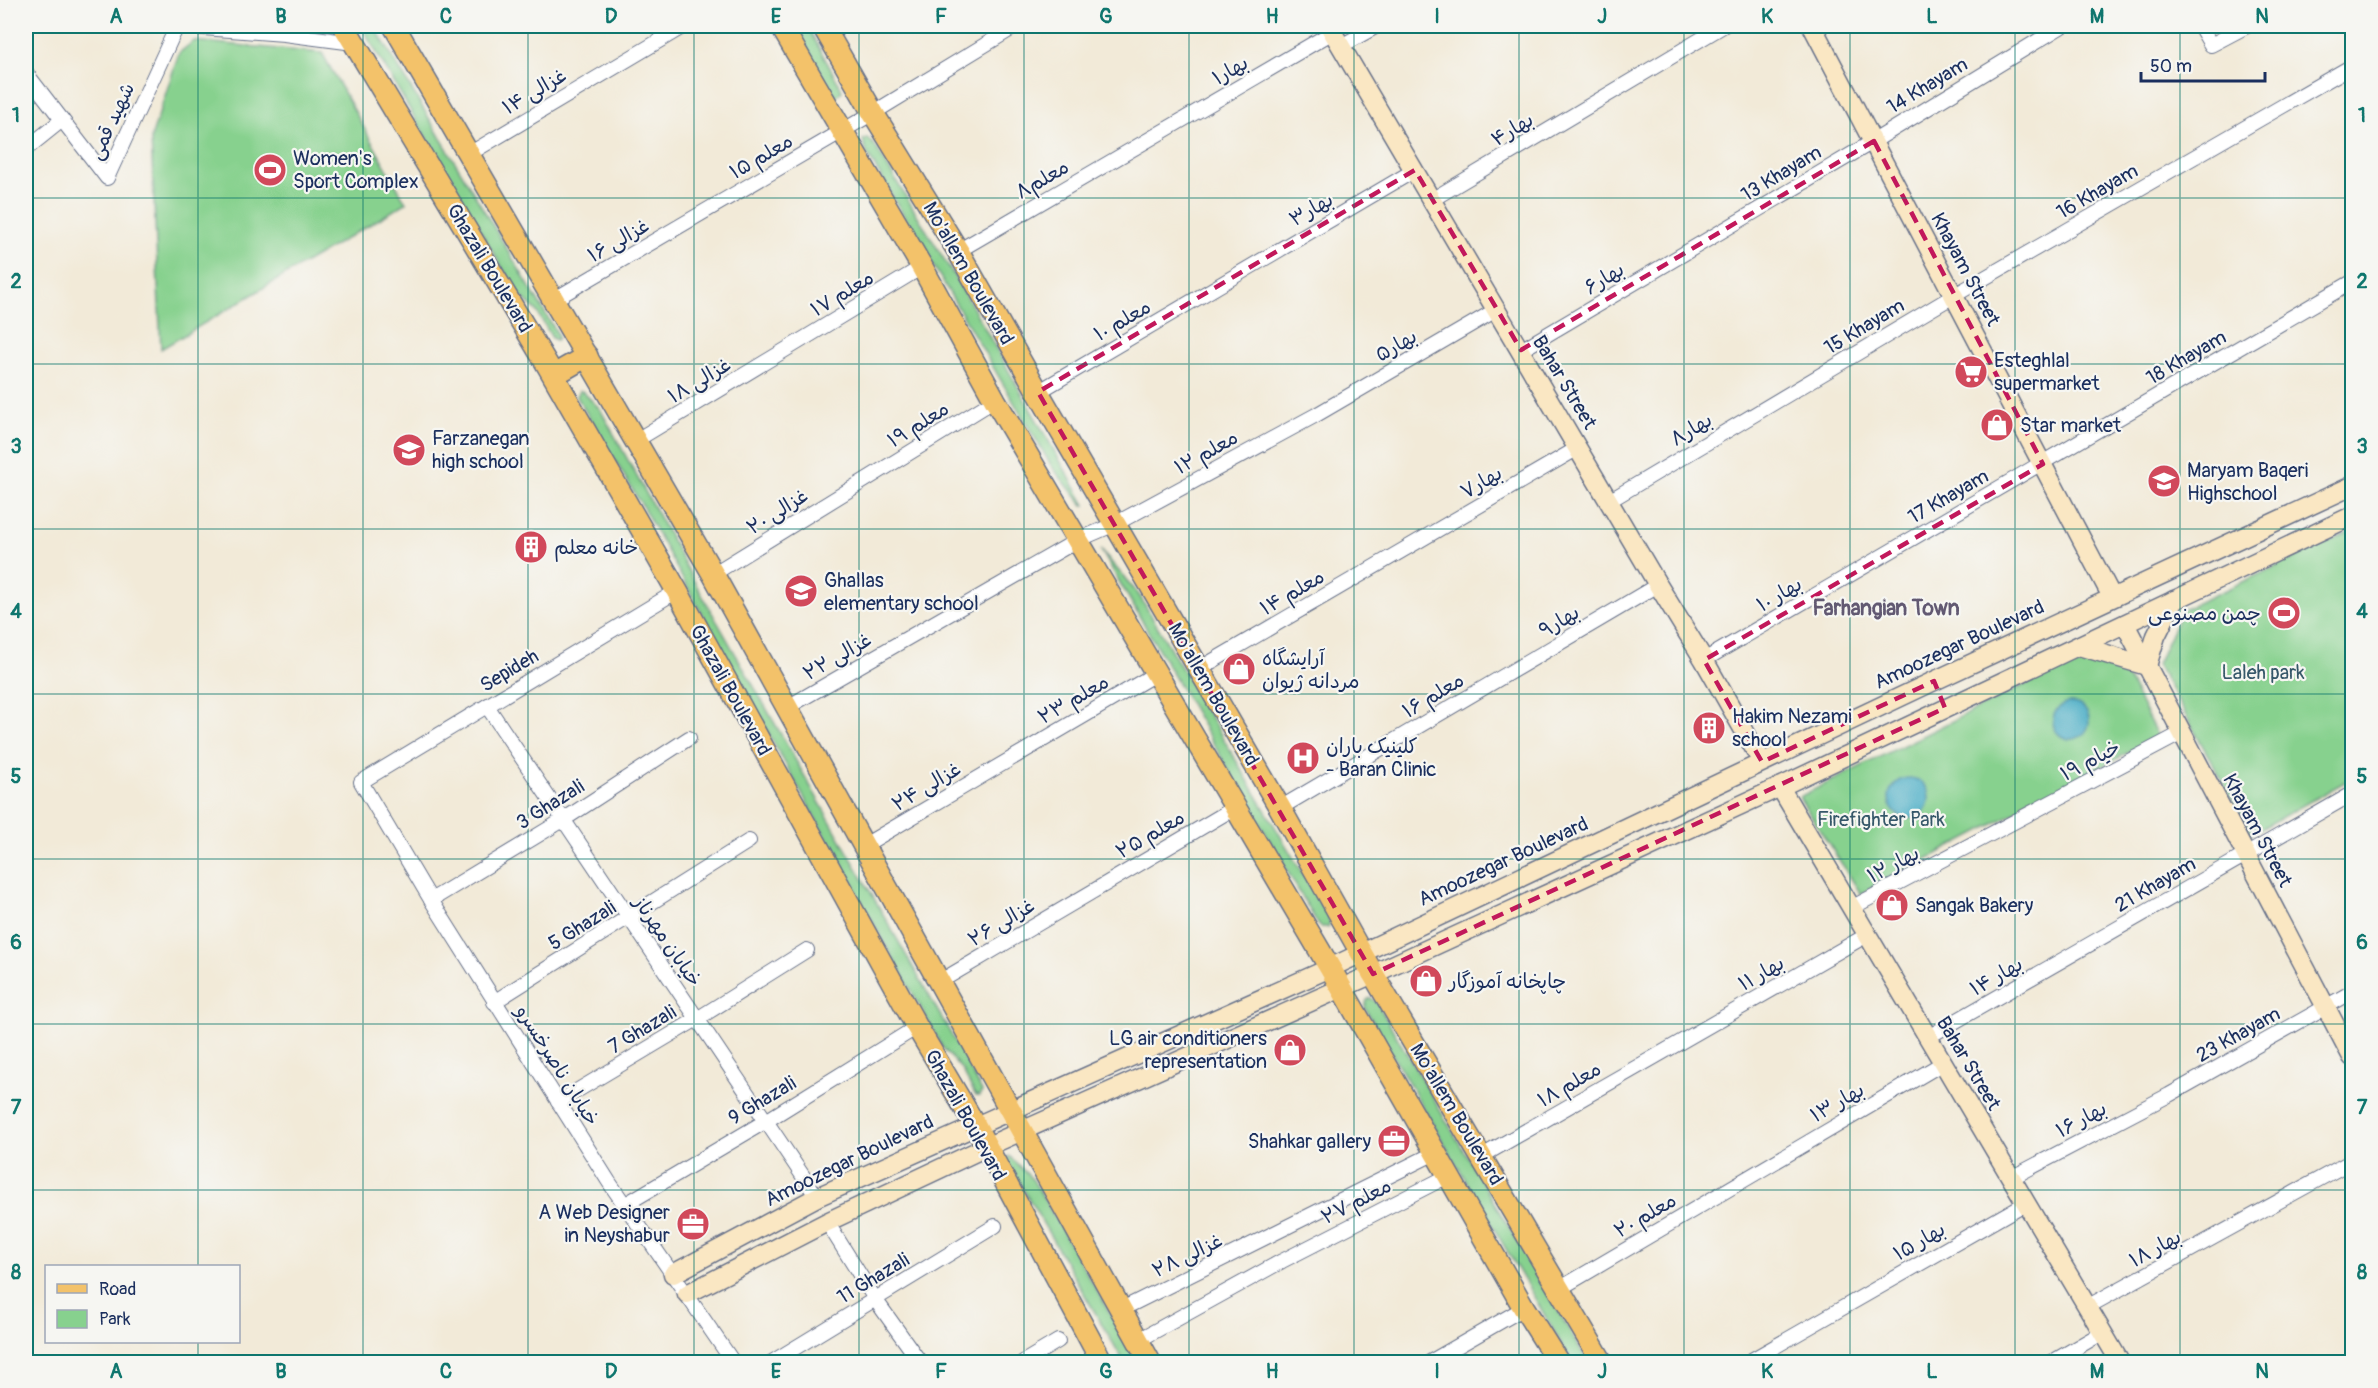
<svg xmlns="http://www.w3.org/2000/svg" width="2378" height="1388" viewBox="0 0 2378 1388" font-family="Pangolin,'Playpen Sans Arabic',sans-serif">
	<rect width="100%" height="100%" fill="#f6f6f2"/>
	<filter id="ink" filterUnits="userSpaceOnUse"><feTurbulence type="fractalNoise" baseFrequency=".0167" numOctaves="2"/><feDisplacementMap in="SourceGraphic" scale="12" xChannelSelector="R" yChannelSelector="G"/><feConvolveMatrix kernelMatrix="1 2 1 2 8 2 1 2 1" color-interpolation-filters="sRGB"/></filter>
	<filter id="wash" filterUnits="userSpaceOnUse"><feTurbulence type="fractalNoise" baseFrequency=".008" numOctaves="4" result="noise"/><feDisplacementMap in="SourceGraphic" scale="24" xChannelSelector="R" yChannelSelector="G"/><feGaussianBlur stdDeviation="1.35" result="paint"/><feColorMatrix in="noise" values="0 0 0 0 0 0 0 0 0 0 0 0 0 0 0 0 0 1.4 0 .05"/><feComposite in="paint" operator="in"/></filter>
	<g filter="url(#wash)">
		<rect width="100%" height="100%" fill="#f2ead8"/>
		<!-- green -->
		<g fill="#87d18e" stroke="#518076" stroke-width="1.5">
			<path d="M 361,26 L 374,26 L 557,333 L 558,338 L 556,340 L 552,338 L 536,310 L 517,293 Z"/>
			<path d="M 795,26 L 807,26 L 840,86 L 842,91 L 836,97 L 830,91 Z"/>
			<path d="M 194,41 L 322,53 L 406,203 L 161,349 L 151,138 L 179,53 Z"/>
			<path d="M 867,138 L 875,146 L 964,292 L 1085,505 L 1083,505 L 1052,467 L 867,153 L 863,140 Z"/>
			<path d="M 579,391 L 582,391 L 600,409 L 698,588 L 964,1057 L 982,1092 L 979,1096 L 976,1096 L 962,1070 L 943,1048 L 640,502 L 577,397 Z"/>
			<path d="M 2352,531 L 2352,778 L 2252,834 L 2157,664 L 2182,610 Z"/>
			<path d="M 1101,550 L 1139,595 L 1328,917 L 1330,923 L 1328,927 L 1321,927 L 1318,924 Z"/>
			<path d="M 2079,658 L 2125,673 L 2158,737 L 1861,894 L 1799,797 Z"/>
			<path d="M 1371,998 L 1377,1003 L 1588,1362 L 1572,1362 L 1365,1008 L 1367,1000 Z"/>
			<path d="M 1009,1156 L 1033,1180 L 1138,1362 L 1124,1362 L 1006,1160 Z"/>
		</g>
		<!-- water -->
		<g fill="#46acc5" stroke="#306e92" stroke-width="1.5">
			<circle cx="2071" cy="721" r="18"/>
			<circle cx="1909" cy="798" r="20"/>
		</g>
	</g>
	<g filter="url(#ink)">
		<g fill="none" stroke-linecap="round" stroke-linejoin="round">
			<!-- street casing -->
			<g stroke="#667089" stroke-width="16">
				<g id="street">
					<path d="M 177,26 L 284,34 L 354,43"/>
					<path d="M 2200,26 L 2211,45 L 2247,26"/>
					<path d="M 1341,46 L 1377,26"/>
					<path d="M 26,73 L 107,178 L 177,26"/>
					<path d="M 26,149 L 62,120"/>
					<path d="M 469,154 L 684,26"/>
					<path d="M 1433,199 L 1723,26"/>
					<path d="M 958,251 L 1333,32"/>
					<path d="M 555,299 L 873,113 L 1016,26"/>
					<path d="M 1521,350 L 1874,141 L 2062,26"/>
					<path d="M 1038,392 L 1415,170"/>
					<path d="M 635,441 L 922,267"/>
					<path d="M 1609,501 L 1955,295 L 2352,66"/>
					<path d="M 713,574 L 995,400"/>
					<path d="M 677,591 L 361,782 L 431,900 L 609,1182 L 733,1362"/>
					<path d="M 1704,660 L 2352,282"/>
					<path d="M 1199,669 L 1578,448"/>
					<path d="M 487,706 L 817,1197"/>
					<path d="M 786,708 L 1078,540 L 1115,524 L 1316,415 L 1496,310"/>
					<path d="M 1280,808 L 1658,585"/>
					<path d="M 863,846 L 1155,674"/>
					<path d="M 431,900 L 563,820 L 689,738"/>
					<path d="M 1851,908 L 2182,733"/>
					<path d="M 939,982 L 1236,807"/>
					<path d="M 494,1002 L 749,841"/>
					<path d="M 1928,1037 L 2352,794"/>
					<path d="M 558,1102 L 697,1019 L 807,950"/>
					<path d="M 1482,1156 L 1867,935"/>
					<path d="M 2011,1178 L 2169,1095 L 2352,992"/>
					<path d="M 626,1204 L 766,1121 L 917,1027"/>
					<path d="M 827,1222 L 875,1299 L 920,1362"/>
					<path d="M 1559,1289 L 1943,1063"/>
					<path d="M 2087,1307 L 2352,1161"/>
					<path d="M 1120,1310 L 1435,1153"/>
					<path d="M 1137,1341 L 1282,1261 L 1448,1176"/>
					<path d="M 772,1362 L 995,1226"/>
					<path d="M 1023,1362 L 1058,1341"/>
					<path d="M 1430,1362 L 1524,1308"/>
					<path d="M 1748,1362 L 2026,1203"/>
					<path d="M 2052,1362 L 2102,1333"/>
				</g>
			</g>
			<!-- secondary casing -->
			<g stroke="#667089" stroke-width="21">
				<g id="secondary">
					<path d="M 1329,26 L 1658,585 L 1704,660 L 1762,762"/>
					<path d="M 1812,26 L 2112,597"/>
					<path d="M 2125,624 L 2352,1057"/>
					<path d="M 2079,646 L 2147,666 L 2156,636 L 2174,600"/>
					<path d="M 1780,787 L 2120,1362"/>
					<path d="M 673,1274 L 817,1197 L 1330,968 L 1934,681 L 2352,486"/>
					<path d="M 687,1294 L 827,1222 L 986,1147 L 1373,974 L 1780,787 L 2352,516"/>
				</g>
			</g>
			<!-- primary casing -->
			<g stroke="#667089" stroke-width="24">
				<g id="primary">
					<path d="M 344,26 L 545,361 L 677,591 L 917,1027 L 975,1125 L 1102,1362"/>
					<path d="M 394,26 L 713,574 L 1150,1362"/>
					<path d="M 781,26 L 922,267 L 995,400 L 1330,968 L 1524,1308 L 1558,1362"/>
					<path d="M 823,26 L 873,113 L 958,251 L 1038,392 L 1280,808 L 1373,974 L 1602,1362"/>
					<path d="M 554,375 L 587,356"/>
				</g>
			</g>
			<!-- street -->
			<use href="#street" stroke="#fff" stroke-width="14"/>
			<!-- secondary -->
			<use href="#secondary" stroke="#fae7c3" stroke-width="18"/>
			<!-- primary -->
			<use href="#primary" stroke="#f3c26a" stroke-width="21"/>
		</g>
	</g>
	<!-- marked area -->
	<path fill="none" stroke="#c2185b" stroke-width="4.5" stroke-dasharray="12 8" stroke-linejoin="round" d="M 1874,141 L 2043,464 L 1704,660 L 1762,762 L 1934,681 L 1945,708 L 1373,974 L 1038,392 L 1415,170 L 1521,350 Z"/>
	<!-- grid -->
	<path fill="none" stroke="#0f766e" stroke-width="1.5" stroke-opacity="0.55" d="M 198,26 L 198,1266M 363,26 L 363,1362M 528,26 L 528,1362M 694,26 L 694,1362M 859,26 L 859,1362M 1024,26 L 1024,1362M 1189,26 L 1189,1362M 1354,26 L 1354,1362M 1519,26 L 1519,1362M 1684,26 L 1684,1362M 1850,26 L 1850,1362M 2015,26 L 2015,1362M 2180,26 L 2180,1362M 26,198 L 2352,198M 26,364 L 2352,364M 26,529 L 2352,529M 26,694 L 2352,694M 26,859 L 2352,859M 26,1024 L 2352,1024M 26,1190 L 2352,1190M 198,1342 L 198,1362"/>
	<!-- icons -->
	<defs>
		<g id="stadium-disc" transform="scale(1.725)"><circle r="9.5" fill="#d1495b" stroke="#f6f6f2"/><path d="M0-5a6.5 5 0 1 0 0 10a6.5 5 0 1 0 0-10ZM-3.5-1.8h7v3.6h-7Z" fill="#fff"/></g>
		<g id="supermarket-disc" transform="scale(1.725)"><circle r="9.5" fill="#d1495b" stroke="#f6f6f2"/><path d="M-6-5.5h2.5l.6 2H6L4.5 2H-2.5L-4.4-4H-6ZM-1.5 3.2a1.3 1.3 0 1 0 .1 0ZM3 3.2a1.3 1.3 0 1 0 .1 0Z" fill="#fff"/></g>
		<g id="shop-disc" transform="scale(1.725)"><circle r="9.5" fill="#d1495b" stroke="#f6f6f2"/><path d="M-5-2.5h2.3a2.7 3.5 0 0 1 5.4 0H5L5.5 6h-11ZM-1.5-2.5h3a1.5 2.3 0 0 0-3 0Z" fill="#fff"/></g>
		<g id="school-disc" transform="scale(1.725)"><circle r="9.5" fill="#d1495b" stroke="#f6f6f2"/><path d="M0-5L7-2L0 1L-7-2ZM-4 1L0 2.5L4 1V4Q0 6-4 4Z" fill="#fff"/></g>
		<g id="building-disc" transform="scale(1.725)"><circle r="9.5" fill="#d1495b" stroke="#f6f6f2"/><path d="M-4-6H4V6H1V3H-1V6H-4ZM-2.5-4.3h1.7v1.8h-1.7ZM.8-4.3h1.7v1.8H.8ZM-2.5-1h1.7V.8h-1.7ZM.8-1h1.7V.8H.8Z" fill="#fff"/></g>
		<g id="hospital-disc" transform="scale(1.725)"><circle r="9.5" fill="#d1495b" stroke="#f6f6f2"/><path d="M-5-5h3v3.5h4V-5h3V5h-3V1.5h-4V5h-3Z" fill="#fff"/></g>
		<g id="office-disc" transform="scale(1.725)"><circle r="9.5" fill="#d1495b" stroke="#f6f6f2"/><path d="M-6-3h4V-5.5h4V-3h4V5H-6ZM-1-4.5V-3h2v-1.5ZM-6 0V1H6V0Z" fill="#fff"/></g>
	</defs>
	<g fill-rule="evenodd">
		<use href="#stadium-disc" x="270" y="170"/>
		<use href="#supermarket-disc" x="1971" y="372"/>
		<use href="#shop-disc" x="1997" y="425"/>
		<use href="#school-disc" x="409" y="450"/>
		<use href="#school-disc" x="2164" y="481"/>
		<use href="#building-disc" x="531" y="547"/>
		<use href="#school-disc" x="801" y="591"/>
		<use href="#stadium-disc" x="2284" y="613"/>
		<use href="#shop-disc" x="1239" y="669"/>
		<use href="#building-disc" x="1709" y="728"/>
		<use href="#hospital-disc" x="1303" y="758"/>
		<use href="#shop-disc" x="1892" y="905"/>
		<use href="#shop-disc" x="1426" y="981"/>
		<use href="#shop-disc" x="1290" y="1050"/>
		<use href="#office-disc" x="1394" y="1141"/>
		<use href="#office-disc" x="693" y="1224"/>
	</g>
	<g text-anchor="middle" stroke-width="4.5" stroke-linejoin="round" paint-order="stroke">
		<!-- street labels -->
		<g font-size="20" fill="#1b2f5e" stroke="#f6f6f2">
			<text transform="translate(1230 70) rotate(-30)" y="7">بهار۱</text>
			<text transform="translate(1927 85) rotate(-31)" y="7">14 Khayam</text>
			<text transform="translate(534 91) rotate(-31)" y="7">غزالی ۱۴</text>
			<text transform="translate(111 121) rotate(-65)" y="7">شهید قمی</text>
			<text transform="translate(1512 129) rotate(-31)" y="7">بهار۴</text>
			<text transform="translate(761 156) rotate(-30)" y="7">معلم ۱۵</text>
			<text transform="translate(1781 173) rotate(-31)" y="7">13 Khayam</text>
			<text transform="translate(1042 179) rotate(-30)" y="7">معلم۸</text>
			<text transform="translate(2097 191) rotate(-30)" y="7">16 Khayam</text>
			<text transform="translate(1311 209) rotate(-30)" y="7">بهار۳</text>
			<text transform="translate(618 240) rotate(-30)" y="7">غزالی ۱۶</text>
			<text transform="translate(490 268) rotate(59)" y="7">Ghazali Boulevard</text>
			<text transform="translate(1966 269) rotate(62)" y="7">Khayam Street</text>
			<text transform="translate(969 273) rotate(60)" y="7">Mo'allem Boulevard</text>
			<text transform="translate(1604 278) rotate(-31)" y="7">بهار۶</text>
			<text transform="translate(842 293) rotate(-31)" y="7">معلم ۱۷</text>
			<text transform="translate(1122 320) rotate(-30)" y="7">معلم ۱۰</text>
			<text transform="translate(1864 326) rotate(-31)" y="7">15 Khayam</text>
			<text transform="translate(1396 345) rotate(-30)" y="7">بهار۵</text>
			<text transform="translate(2186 357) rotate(-30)" y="7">18 Khayam</text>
			<text transform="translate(699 380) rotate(-31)" y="7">غزالی ۱۸</text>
			<text transform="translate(1565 382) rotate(59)" y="7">Bahar Street</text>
			<text transform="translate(918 424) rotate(-32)" y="7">معلم ۱۹</text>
			<text transform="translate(1691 429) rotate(-31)" y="7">بهار۸</text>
			<text transform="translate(1206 452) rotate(-29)" y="7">معلم ۱۲</text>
			<text transform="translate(1481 482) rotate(-30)" y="7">بهار۷</text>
			<text transform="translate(1948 496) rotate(-30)" y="7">17 Khayam</text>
			<text transform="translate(777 511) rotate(-32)" y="7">غزالی ۲۰</text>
			<text transform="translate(1292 592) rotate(-30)" y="7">معلم ۱۴</text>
			<text transform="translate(1779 594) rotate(-30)" y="7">بهار ۱۰</text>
			<text transform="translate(1559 621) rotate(-31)" y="7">بهار۹</text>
			<text transform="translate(1959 644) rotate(-25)" y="7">Amoozegar Boulevard</text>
			<text transform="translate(837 656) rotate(-30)" y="7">غزالی ۲۲</text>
			<text transform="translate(509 670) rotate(-31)" y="7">Sepideh</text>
			<text transform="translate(731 690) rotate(61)" y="7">Ghazali Boulevard</text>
			<text transform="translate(1214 694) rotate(60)" y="7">Mo'allem Boulevard</text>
			<text transform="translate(1433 695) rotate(-31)" y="7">معلم ۱۶</text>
			<text transform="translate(1073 699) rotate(-30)" y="7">معلم ۲۳</text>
			<text transform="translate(2090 760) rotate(-28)" y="7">خیام ۱۹</text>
			<text transform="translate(926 786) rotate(-31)" y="7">غزالی ۲۴</text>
			<text transform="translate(550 804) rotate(-32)" y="7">3 Ghazali</text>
			<text transform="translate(2258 830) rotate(62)" y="7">Khayam Street</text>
			<text transform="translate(1150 834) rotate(-30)" y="7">معلم ۲۵</text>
			<text transform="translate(1503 861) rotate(-25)" y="7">Amoozegar Boulevard</text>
			<text transform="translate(1893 864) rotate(-28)" y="7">بهار ۱۲</text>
			<text transform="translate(2155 884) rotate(-30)" y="7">21 Khayam</text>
			<text transform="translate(1001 922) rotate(-31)" y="7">غزالی ۲۶</text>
			<text transform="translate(582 925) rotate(-32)" y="7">5 Ghazali</text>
			<text transform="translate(668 941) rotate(56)" y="7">خیابان مهرناز</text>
			<text transform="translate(1761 973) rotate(-30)" y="7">بهار ۱۱</text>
			<text transform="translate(1996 976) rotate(-30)" y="7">بهار ۱۴</text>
			<text transform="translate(642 1029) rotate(-31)" y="7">7 Ghazali</text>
			<text transform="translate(2238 1034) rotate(-29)" y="7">23 Khayam</text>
			<text transform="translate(1969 1063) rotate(59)" y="7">Bahar Street</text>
			<text transform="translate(558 1065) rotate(58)" y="7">خیابان ناصرخسرو</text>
			<text transform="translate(1569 1084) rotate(-30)" y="7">معلم ۱۸</text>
			<text transform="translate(762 1100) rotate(-31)" y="7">9 Ghazali</text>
			<text transform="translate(1837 1102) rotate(-30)" y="7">بهار ۱۳</text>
			<text transform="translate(1457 1114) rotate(59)" y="7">Mo'allem Boulevard</text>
			<text transform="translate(966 1115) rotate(61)" y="7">Ghazali Boulevard</text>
			<text transform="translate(2081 1119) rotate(-28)" y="7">بهار ۱۶</text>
			<text transform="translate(849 1160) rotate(-26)" y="7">Amoozegar Boulevard</text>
			<text transform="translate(1356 1201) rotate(-27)" y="7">معلم ۲۷</text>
			<text transform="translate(1645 1215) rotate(-30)" y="7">معلم ۲۰</text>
			<text transform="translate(1919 1241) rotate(-30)" y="7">بهار ۱۵</text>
			<text transform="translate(2155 1248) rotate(-29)" y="7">بهار ۱۸</text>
			<text transform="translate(1187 1255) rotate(-26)" y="7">غزالی ۲۸</text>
			<text transform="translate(873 1278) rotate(-31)" y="7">11 Ghazali</text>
		</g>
		<!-- poi labels -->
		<g font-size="20" fill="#1b2f5e" stroke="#f6f6f2" text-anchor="start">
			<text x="293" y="165">Women's<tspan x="293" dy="23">Sport Complex</tspan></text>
			<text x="1994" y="367">Esteghlal<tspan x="1994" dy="23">supermarket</tspan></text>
			<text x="2020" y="432">Star market</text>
			<text x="432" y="445">Farzanegan<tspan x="432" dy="23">high school</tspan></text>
			<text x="2187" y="477">Maryam Baqeri<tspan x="2187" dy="23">Highschool</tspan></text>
			<text x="554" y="554">خانه معلم</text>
			<text x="824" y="587">Ghallas<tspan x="824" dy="23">elementary school</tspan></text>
			<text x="2261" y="620" text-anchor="end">چمن مصنوعی</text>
			<text x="1262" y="665">آرایشگاه<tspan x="1262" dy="23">مردانه ژیوان</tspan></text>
			<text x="1732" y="723">Hakim Nezami<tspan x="1732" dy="23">school</tspan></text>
			<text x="1326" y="753">کلینیک باران<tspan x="1326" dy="23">- Baran Clinic</tspan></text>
			<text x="1915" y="912">Sangak Bakery</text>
			<text x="1449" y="988">چاپخانه آموزگار</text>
			<text x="1267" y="1045" text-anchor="end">LG air conditioners<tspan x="1267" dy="23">representation</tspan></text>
			<text x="1371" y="1148" text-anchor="end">Shahkar gallery</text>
			<text x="670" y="1219" text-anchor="end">A Web Designer<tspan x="670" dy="23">in Neyshabur</tspan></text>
		</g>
		<!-- park labels -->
		<g font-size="20" fill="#36586a" stroke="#f6f6f2">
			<text x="2263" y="679">Laleh park</text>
			<text x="1881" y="826">Firefighter Park</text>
		</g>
		<!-- neighbourhood labels -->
		<g font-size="21" font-weight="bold" fill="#625972" stroke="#f6f6f2">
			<text x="1886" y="615">Farhangian Town</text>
		</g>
	</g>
	<!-- margin -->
	<rect width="2378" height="1388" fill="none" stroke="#f6f6f2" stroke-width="66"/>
	<!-- legend -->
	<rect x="45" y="1265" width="195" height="78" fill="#f6f6f2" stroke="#9ea6b7" stroke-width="1.5"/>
	<rect x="57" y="1284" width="30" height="9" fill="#f3c26a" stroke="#9ea6b7" stroke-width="1.5"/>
	<text x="99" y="1295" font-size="18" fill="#1b2f5e">Road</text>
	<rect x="57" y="1310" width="30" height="18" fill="#87d18e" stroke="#9ea6b7" stroke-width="1.5"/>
	<text x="99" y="1325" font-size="18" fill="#1b2f5e">Park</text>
	<!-- scale -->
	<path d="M2141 72v9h124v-9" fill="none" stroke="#1b2f5e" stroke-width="3"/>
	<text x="2150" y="72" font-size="18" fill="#1b2f5e" stroke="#f6f6f2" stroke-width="4.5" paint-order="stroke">50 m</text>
	<rect x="33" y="33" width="2312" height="1322" fill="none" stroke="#0f766e" stroke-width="2"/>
	<g font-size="20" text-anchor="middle" font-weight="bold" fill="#0f766e">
		<text x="116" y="23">A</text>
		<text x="281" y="23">B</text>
		<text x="446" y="23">C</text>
		<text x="611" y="23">D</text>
		<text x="776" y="23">E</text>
		<text x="941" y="23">F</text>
		<text x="1106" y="23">G</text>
		<text x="1272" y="23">H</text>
		<text x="1437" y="23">I</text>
		<text x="1602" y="23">J</text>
		<text x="1767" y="23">K</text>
		<text x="1932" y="23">L</text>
		<text x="2097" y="23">M</text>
		<text x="2262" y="23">N</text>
		<text x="16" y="122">1</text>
		<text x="2362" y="122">1</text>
		<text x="16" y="288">2</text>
		<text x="2362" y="288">2</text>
		<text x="16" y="453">3</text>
		<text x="2362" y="453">3</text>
		<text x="16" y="618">4</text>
		<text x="2362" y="618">4</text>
		<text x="16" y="783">5</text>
		<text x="2362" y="783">5</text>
		<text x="16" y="949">6</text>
		<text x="2362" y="949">6</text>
		<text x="16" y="1114">7</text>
		<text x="2362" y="1114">7</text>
		<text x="16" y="1279">8</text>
		<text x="2362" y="1279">8</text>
		<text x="116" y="1378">A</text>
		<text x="281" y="1378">B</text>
		<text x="446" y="1378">C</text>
		<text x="611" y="1378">D</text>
		<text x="776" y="1378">E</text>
		<text x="941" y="1378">F</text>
		<text x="1106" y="1378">G</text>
		<text x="1272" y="1378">H</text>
		<text x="1437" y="1378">I</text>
		<text x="1602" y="1378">J</text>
		<text x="1767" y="1378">K</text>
		<text x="1932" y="1378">L</text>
		<text x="2097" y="1378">M</text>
		<text x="2262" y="1378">N</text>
	</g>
</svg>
